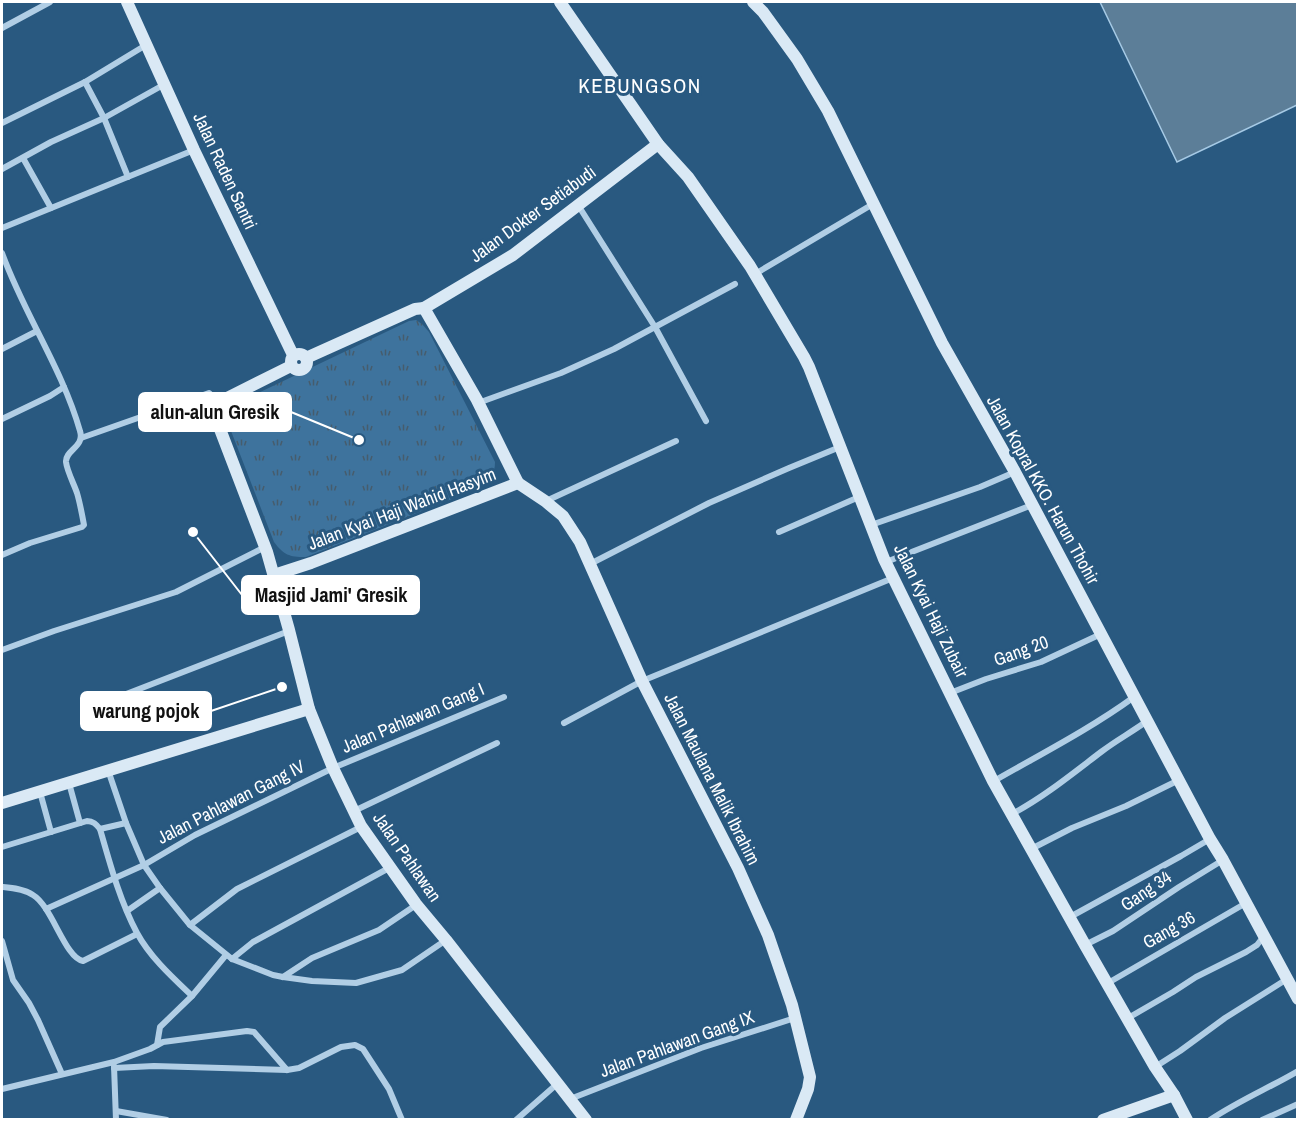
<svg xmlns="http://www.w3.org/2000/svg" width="1299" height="1121" viewBox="0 0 1299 1121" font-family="'Archivo Narrow',sans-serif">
	<defs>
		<pattern id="park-tufts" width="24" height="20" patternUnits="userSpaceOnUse" patternTransform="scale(1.5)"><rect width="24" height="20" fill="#3e739d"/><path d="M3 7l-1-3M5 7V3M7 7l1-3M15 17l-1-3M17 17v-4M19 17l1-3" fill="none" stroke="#465c6c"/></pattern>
	</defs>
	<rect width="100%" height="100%" fill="#295980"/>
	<!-- park -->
	<path fill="url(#park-tufts)" d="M 416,320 L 422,324 L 429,332 L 495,462 C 495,474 490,478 482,487 L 306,557 C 289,557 284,555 274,542 L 226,418 L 228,411 L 233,405 L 409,321 Z"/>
	<!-- water -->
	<path fill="#5c7e98" stroke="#a6cae5" stroke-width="1.5" d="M 1100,2 L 1297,2 L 1297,105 L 1177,162 Z"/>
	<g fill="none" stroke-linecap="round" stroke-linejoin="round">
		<!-- street -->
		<g stroke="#b1cee5" stroke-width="6">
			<path d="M 2,28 L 50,2"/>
			<path d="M 85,82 L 104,118 L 128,177"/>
			<path d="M 2,123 L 85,82 L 146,45"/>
			<path d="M 23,158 L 51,208"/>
			<path d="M 2,169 L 51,142 L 104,118 L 165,84"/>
			<path d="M 578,205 L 655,327 L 706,421"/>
			<path d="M 2,228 L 194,150"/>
			<path d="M 2,253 C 24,314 62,368 80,431 C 85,447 65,450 66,462 C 67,471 74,484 77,493 C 80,503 82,514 84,525 L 82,527 L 30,543 L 2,555"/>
			<path d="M 755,274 L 873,204"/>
			<path d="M 2,349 L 37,331"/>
			<path d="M 478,403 L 561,373 L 614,349 L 735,284"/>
			<path d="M 2,419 L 50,396 L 64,387"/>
			<path d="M 81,438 L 209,393 L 219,402"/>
			<path d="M 546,501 L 676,441"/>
			<path d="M 871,525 L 980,487 L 1015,472"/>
			<path d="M 779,532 L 859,497"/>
			<path d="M 886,562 L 1032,505"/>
			<path d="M 590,564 L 709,503 L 789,468 L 840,447"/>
			<path d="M 2,650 L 54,631 L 176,592 L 265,547"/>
			<path d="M 950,693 L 986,679 L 1041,662 L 1101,634"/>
			<path d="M 85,710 L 289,631"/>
			<path d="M 564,723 L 642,681 L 893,578"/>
			<path d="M 108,770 L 126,823 L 144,865 L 160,888 L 190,925 L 232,959 L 273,975 L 283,977 L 312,981 L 356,983 L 402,970 L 446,940"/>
			<path d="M 994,781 C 1041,754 1090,729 1134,697"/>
			<path d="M 69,783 L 80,823"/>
			<path d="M 40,792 L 51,832"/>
			<path d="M 354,811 L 497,743"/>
			<path d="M 1012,814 C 1044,797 1072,774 1101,752 C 1115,741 1132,732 1147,721"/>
			<path d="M 100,829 L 126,823"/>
			<path d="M 2,847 L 87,821 C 93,821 96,824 100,829 C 110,864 120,901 137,933 C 150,957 172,977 192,996"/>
			<path d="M 1031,849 L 1072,828 L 1126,806 L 1179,780"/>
			<path d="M 2,887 C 12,888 24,889 33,895 C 52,906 65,958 83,961 L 137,934"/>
			<path d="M 46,909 L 144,865 L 195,835 L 333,768 L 504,697"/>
			<path d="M 127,911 L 160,888"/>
			<path d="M 1070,917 L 1181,856 L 1210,839"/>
			<path d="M 190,925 L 237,889 L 361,827"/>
			<path d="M 2,941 L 13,980 L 29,1003 L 38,1020 L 62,1074"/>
			<path d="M 1085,945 L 1113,931 L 1179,887 L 1223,860"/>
			<path d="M 232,959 L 253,942 L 389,868"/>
			<path d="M 283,977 L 312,958 L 379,930 L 416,905"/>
			<path d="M 1108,983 L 1246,903"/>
			<path d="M 1128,1018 L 1173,992 L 1196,977 L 1246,952 L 1257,945 L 1264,936"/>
			<path d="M 157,1045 L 160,1027 L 192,996 L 226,955"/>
			<path d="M 114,1066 L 116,1120"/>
			<path d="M 1155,1067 L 1180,1051 L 1225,1018 L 1287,979"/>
			<path d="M 114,1068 L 154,1066 L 287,1070 L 299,1068 L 341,1047 L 355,1045 L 363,1049 L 389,1089 L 402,1120"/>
			<path d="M 2,1089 L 114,1062 L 150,1049 L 163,1042 L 247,1031 L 254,1032 L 287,1070"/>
			<path d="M 570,1099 L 701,1048 L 795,1018"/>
			<path d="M 116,1111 L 167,1120"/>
			<path d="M 516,1120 L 557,1084"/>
			<path d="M 1210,1120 C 1238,1101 1269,1088 1298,1071"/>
			<path d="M 1262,1120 L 1298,1104"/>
		</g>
		<!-- secondary -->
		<g stroke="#dae9f5" stroke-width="12">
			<path d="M 127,2 L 194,150 L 293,355"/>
			<path d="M 560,2 L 658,144 L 688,177 L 750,266 L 804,357 L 809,367 L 884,559 L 993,781 L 1085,945 L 1155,1067 L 1174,1095 L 1187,1120"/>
			<path d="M 753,2 L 763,12 L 797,59 L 828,111 L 942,343 L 1015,472 L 1210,839 L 1223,860 L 1298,999"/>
			<path d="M 424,308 L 513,255 L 658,144"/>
			<circle cx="299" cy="362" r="8"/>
			<path d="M 291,366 L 219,402 C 215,406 214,410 215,416 L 267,552 L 289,630 L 309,709 L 333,768 L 361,826 L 416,904 L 446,940 L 586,1120"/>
			<path d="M 518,483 L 545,501 L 563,516 L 580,542 L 642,681 L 738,868 L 768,935 L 792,1005 L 810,1077 L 808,1089 L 796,1120"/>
			<path d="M 274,575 L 311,563 L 518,483 L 477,400 L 424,308 L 415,309 L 306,358"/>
			<path d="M 2,803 L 309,709"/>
			<path d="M 1103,1120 L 1174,1095"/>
		</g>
	</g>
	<g text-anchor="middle" stroke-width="6" stroke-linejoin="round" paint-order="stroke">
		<!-- street labels -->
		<g font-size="18" fill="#fff" stroke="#295980">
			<text transform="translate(225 171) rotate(65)" y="6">Jalan Raden Santri</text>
			<text transform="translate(533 214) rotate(-36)" y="6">Jalan Dokter Setiabudi</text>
			<text transform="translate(1043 490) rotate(61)" y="6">Jalan Kopral KKO. Harun Thohir</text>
			<text transform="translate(402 509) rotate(-21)" y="6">Jalan Kyai Haji Wahid Hasyim</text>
			<text transform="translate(931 611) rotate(64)" y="6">Jalan Kyai Haji Zubair</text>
			<text transform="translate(1021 651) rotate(-20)" y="6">Gang 20</text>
			<text transform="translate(413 718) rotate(-23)" y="6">Jalan Pahlawan Gang I</text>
			<text transform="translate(712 779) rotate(63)" y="6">Jalan Maulana Malik Ibrahim</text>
			<text transform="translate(231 802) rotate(-27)" y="6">Jalan Pahlawan Gang IV</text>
			<text transform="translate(407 857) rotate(55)" y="6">Jalan Pahlawan</text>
			<text transform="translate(1146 891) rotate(-34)" y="6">Gang 34</text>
			<text transform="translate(1169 930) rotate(-30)" y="6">Gang 36</text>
			<text transform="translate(677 1044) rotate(-20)" y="6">Jalan Pahlawan Gang IX</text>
		</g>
		<!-- quarter labels -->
		<g font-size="21" letter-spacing="1.5" fill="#fff" stroke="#295980">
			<text x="640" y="93">KEBUNGSON</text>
		</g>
	</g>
	<!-- callouts -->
	<path fill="none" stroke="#fff" stroke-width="2" d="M359 440L291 412M193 532L242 595M282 687L211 711"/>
	<g fill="#fff" stroke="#295980" stroke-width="2">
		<circle cx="359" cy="440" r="6"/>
		<circle cx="193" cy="532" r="6"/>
		<circle cx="282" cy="687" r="6"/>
	</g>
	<g fill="#fff" stroke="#fff" stroke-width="2">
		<rect x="139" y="393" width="152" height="38" rx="6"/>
		<rect x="242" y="576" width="177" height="38" rx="6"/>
		<rect x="81" y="692" width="130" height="38" rx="6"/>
	</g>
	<g font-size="20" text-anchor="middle" font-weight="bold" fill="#111">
		<text x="215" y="419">alun-alun Gresik</text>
		<text x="331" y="602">Masjid Jami' Gresik</text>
		<text x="146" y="718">warung pojok</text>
	</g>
	<!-- border -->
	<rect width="1299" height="1121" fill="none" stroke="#ffffff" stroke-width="6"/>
</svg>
